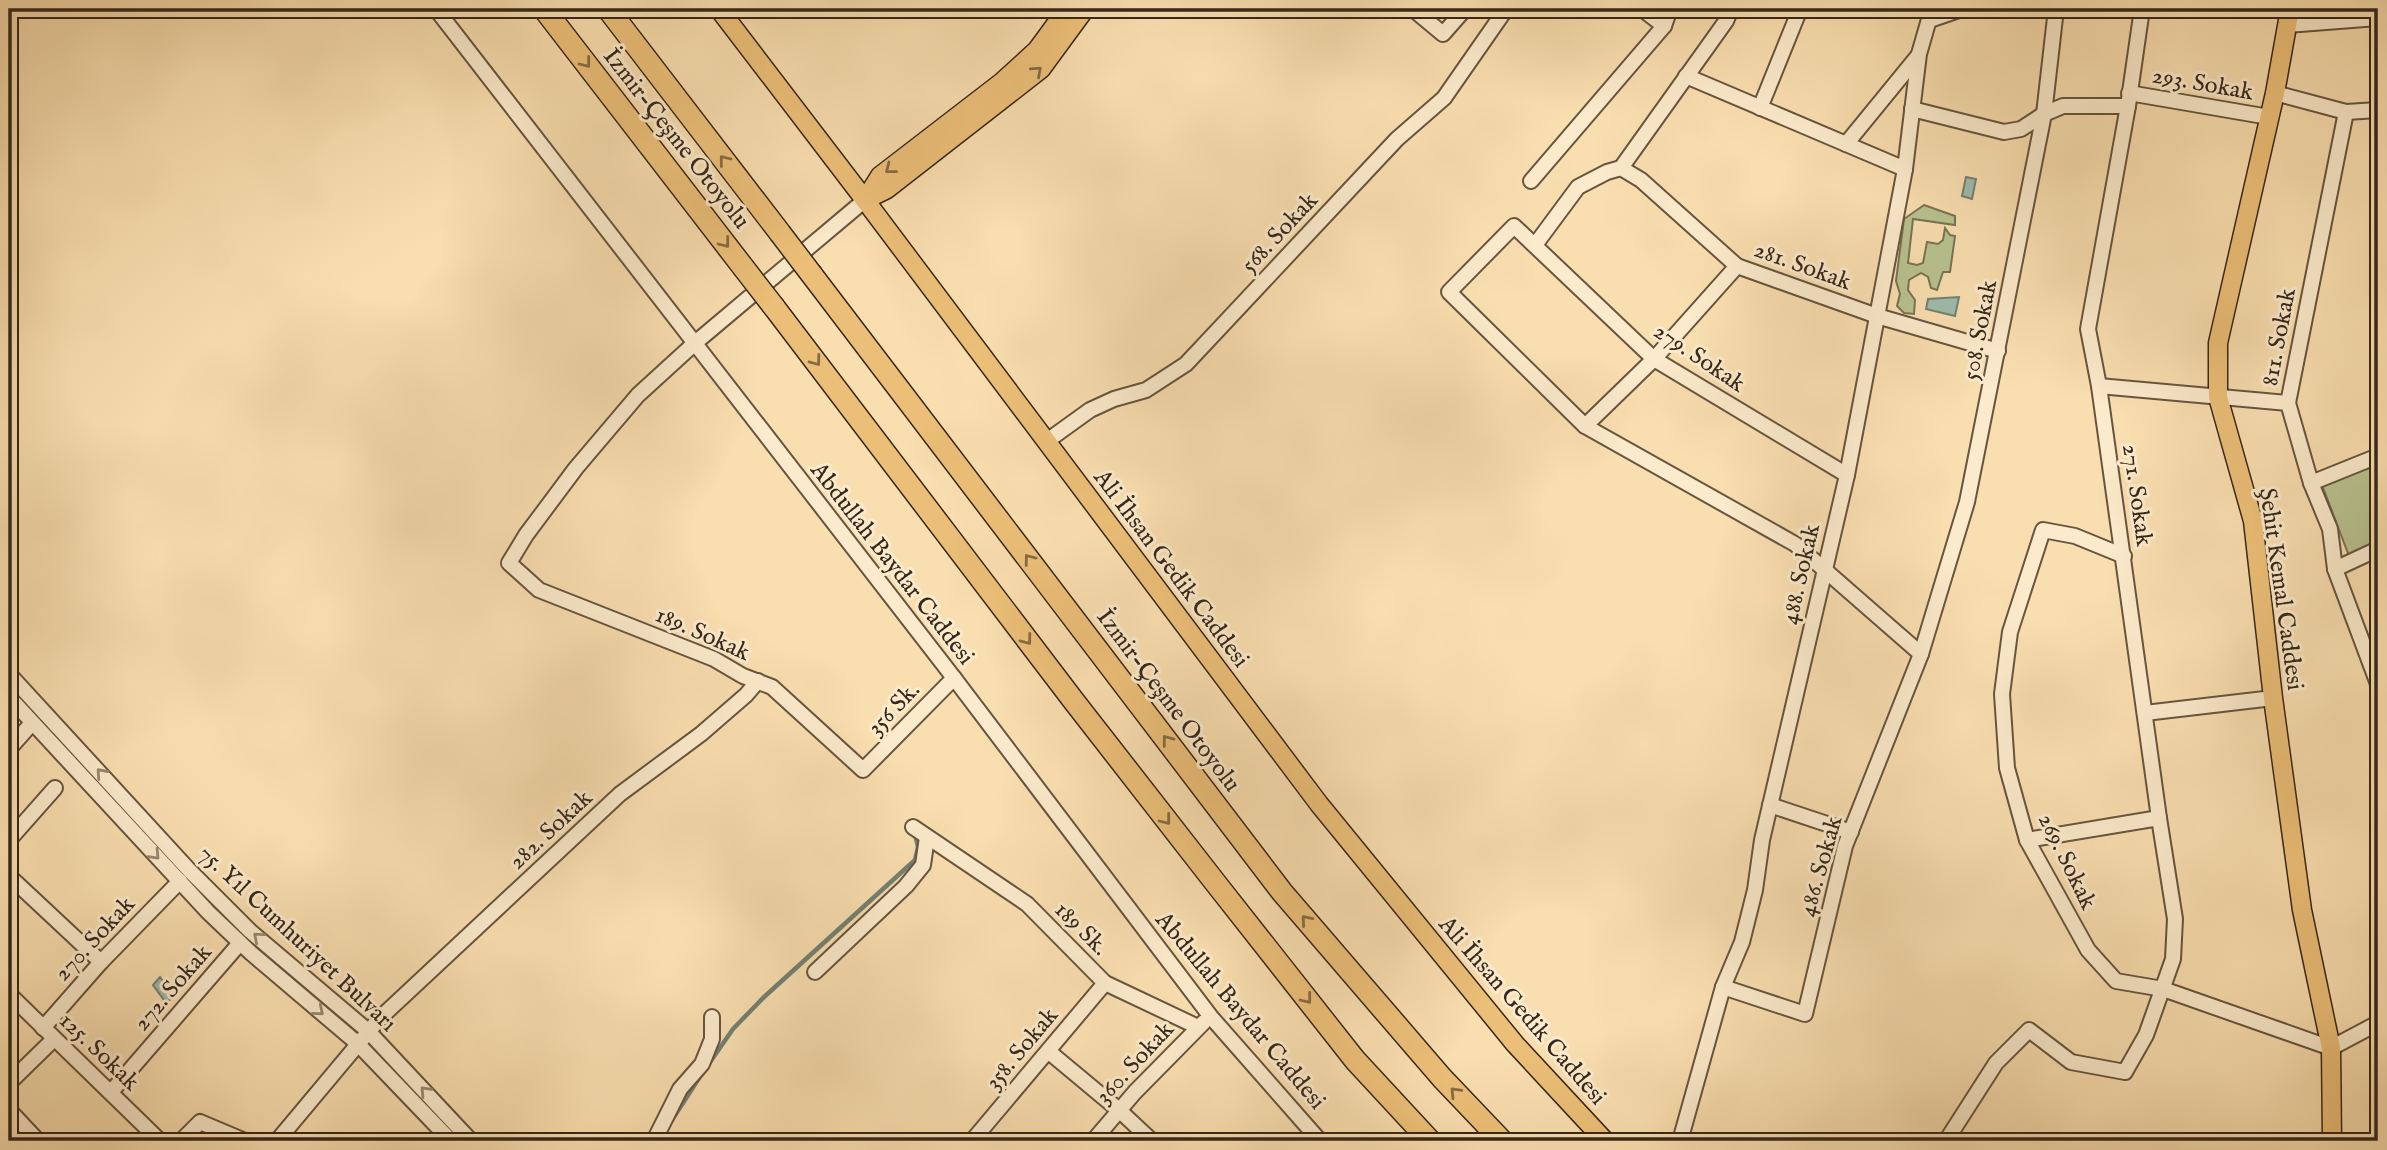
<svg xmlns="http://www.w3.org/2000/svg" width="2387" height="1150" viewBox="0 0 2387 1150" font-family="'IM FELL English',serif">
	<rect width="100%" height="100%" fill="#f9deaf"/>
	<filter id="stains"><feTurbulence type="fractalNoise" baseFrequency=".00286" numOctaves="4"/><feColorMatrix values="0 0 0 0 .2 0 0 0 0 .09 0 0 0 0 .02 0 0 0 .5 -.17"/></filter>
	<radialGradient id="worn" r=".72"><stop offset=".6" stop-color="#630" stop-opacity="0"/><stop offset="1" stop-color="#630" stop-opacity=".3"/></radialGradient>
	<!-- green -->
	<g fill="#b8c28f" stroke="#777454" stroke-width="2">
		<path d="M 1924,205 L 1955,216 L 1955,225 L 1913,219 L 1908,263 L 1917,265 L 1923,263 L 1927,242 L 1938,244 L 1943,240 L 1945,228 L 1950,235 L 1955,236 L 1950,272 L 1943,272 L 1937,290 L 1931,288 L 1928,277 L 1921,273 L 1909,280 L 1908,290 L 1915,300 L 1914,314 L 1904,313 L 1897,306 L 1900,294 L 1896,281 L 1904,219 Z"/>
		<path d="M 2378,462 L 2378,543 L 2349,556 L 2322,485 Z"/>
	</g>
	<!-- water -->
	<g fill="#9ebcad" stroke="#748072" stroke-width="2">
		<path d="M 1966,177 L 1976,179 L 1972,199 L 1962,196 Z"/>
		<path d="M 1959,297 L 1955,316 L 1926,309 L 1928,299 Z"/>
		<path d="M 160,977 L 173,995 L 169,1001 L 164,1000 L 153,985 Z"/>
	</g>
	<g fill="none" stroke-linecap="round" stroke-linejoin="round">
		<!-- stream -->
		<g stroke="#748072" stroke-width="4.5">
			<path d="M 708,1065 L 733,1029 L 763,998 L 915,860 L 918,847 L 916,838"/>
			<path d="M 672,1120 L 701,1075"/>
		</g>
		<!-- minor casing -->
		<g stroke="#67553f" stroke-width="18">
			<g id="minor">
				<path d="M 436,9 L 954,678 L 1211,1017 L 1320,1141"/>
				<path d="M 1413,9 L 1443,34 L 1465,9"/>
				<path d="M 1642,9 L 1664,26"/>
				<path d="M 1930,20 L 1962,9"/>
				<path d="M 2287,25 L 2378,18"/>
				<path d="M 1686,76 L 1905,169"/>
				<path d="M 2129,93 L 2269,117"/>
				<path d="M 2275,93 L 2346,112 L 2378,110"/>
				<path d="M 1760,108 L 1800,9"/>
				<path d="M 1912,109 L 2004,132 L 2021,129 L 2044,114 L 2063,106 L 2128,106"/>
				<path d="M 2346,112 L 2288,403 L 2311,483 L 2330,529 L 2335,569 L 2378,684"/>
				<path d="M 1846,144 L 1918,56"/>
				<path d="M 1621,168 L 1641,180 L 1737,266 L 1877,316 L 1998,351"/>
				<path d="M 1531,181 L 1664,26 L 1670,9"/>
				<path d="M 865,200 L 695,343 L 638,395 L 576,468 L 526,535 L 509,563 L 539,590 L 714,659 L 743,676 L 772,687 L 863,770 L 954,678"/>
				<path d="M 1535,245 L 1578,187 L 1607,172 L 1621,168 L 1726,21 L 1731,9"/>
				<path d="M 2099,386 L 2288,403"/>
				<path d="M 1585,426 L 1654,359 L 1737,266"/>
				<path d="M 1047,441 L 1090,410 L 1114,399 L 1146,390 L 1186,364 L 1397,139 L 1444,98 L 1506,9"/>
				<path d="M 1847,475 L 1654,359 L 1514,226 L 1449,292 L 1585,426 L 1795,544 L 1921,654"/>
				<path d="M 2311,483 L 2378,456"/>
				<path d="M 2124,556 L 2075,536 L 2043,530 L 2010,632 L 2002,694 L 2007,768 L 2027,840 L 2088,950 L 2116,981 L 2163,989 L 2331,1048 L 2378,1023"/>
				<path d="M 2335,569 L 2378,549"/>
				<path d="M 9,674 L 189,870 L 250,931 L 368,1031 L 471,1141"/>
				<path d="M 9,697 L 208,912 L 251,953 L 357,1043 L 451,1141"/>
				<path d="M 2145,713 L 2273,698"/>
				<path d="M 9,749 L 32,723"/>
				<path d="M 1770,805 L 1851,832"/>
				<path d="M 913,827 L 1027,904 L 1105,983 L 1198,1027"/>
				<path d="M 9,840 L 55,788"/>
				<path d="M 2027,840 L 2159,818"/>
				<path d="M 9,876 L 101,962"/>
				<path d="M 815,972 L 906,886 L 923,865 L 927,837"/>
				<path d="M 1723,987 L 1805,1014 L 1845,846 L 1921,654 L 1967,502 L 2044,114 L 2056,9"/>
				<path d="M 9,994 L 160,1141"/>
				<path d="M 43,1028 L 101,962 L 180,881"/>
				<path d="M 1048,1051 L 1120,1111 L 1152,1141"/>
				<path d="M 9,1083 L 54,1039"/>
				<path d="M 111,1092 L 240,943"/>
				<path d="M 9,1110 L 38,1141"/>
				<path d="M 181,1141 L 200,1122 L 245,1141"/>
				<path d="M 277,1141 L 380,1018 L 620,794 L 701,734 L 746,695 L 758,681"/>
				<path d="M 654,1141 L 680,1089 L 702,1064 L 712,1039 L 712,1017"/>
				<path d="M 972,1141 L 1105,983"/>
				<path d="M 1093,1141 L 1135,1092 L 1204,1022"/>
				<path d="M 1680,1141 L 1723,987 L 1742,942 L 1755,890 L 1762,840 L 1847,475 L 1905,169 L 1919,54 L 1932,9"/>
				<path d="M 1946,1141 L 1996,1063 L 2029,1030 L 2071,1062 L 2125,1072 L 2146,1035 L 2173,959 L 2175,919 L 2159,818 L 2099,386 L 2088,329 L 2128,106 L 2142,9"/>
			</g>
		</g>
		<!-- major casing -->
		<g stroke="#36271a" stroke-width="21">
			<g id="major">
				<path d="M 719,9 L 865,200 L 1319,804 L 1515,1044 L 1605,1141"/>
				<path d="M 2290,9 L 2275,93 L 2218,343 L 2218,397 L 2253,521 L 2273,698 L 2302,910 L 2331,1048 L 2332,1141"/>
				<path d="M 865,200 L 887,189 L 1041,69 L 1085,9"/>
				<path d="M 865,200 L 880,176 L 1002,82 L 1037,50 L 1067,9"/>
			</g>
		</g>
		<!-- highway casing -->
		<g stroke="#36271a" stroke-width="24">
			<g id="highway">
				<path d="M 544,9 L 743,267"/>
				<path d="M 608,9 L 780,233"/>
				<path d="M 812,275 L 1282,892 L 1442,1078 L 1502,1141"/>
				<path d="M 774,307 L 1073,700 L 1214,881 L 1355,1060 L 1430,1141"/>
			</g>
		</g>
		<!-- minor -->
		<use href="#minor" stroke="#fbeacb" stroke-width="14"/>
		<!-- major -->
		<use href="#major" stroke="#ecbf78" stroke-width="18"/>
		<!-- highway -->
		<use href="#highway" stroke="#ecbf78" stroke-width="21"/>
		<!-- highway-bridge casing -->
		<g stroke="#36271a" stroke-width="24" stroke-linecap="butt">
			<g id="highway-bridge">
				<path d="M 780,233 L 812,275"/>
				<path d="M 743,267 L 774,307"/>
			</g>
		</g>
		<!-- highway-bridge -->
		<use href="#highway-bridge" stroke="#ecbf78" stroke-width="21"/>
	</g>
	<!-- one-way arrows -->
	<defs><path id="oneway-chevron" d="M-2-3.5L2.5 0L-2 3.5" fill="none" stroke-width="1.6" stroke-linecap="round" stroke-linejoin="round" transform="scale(1.75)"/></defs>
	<g stroke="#886b44">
		<use href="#oneway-chevron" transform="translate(586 63) rotate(52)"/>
		<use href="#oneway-chevron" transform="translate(1037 71) rotate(-42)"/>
		<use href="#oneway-chevron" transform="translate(724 160) rotate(-128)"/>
		<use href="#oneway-chevron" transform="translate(890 169) rotate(142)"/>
		<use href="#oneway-chevron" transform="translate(725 243) rotate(52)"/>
		<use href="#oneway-chevron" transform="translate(816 361) rotate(53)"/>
		<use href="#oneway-chevron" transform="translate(1029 559) rotate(-127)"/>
		<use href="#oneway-chevron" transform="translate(1027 640) rotate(53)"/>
		<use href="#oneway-chevron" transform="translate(1167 740) rotate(-127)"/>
		<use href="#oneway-chevron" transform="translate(1166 820) rotate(52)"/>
		<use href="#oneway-chevron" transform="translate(1306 920) rotate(-131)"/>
		<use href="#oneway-chevron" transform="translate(1307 999) rotate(52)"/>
		<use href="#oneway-chevron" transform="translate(1455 1092) rotate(-134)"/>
	</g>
	<g stroke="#988872">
		<use href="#oneway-chevron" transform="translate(101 773) rotate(-132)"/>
		<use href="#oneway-chevron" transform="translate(155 855) rotate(47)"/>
		<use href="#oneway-chevron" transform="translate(258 937) rotate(-139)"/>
		<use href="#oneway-chevron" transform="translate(319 1011) rotate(40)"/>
		<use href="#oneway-chevron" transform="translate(425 1091) rotate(-133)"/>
	</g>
	<g text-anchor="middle" stroke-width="6" stroke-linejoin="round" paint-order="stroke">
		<!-- street labels -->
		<g font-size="24" fill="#36271a" stroke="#fbeacb">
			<text transform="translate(2203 83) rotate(10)" y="8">293. Sokak</text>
			<text transform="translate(677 138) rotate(52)" y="8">İzmir-Çeşme Otoyolu</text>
			<text transform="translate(1279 232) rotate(-47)" y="8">568. Sokak</text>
			<text transform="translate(1803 265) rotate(20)" y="8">281. Sokak</text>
			<text transform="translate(1979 330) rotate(-79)" y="8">508. Sokak</text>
			<text transform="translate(2278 337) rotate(-79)" y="8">811. Sokak</text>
			<text transform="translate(1700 357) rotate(34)" y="8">279. Sokak</text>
			<text transform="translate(2138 495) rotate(82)" y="8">271. Sokak</text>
			<text transform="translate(893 563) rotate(52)" y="8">Abdullah Baydar Caddesi</text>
			<text transform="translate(1172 568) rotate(53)" y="8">Ali İhsan Gedik Caddesi</text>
			<text transform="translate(1800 574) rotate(-77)" y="8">488. Sokak</text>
			<text transform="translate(2282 589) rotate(82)" y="8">Şehit Kemal Caddesi</text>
			<text transform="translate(703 633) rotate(24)" y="8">189. Sokak</text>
			<text transform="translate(1169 700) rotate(53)" y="8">İzmir-Çeşme Otoyolu</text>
			<text transform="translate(893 708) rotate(-46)" y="8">356 Sk.</text>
			<text transform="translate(550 829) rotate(-43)" y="8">282. Sokak</text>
			<text transform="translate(2068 861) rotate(64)" y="8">269. Sokak</text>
			<text transform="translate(1820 866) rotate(-74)" y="8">486. Sokak</text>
			<text transform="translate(1082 928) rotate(45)" y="8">189 Sk.</text>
			<text transform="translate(94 938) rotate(-47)" y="8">270. Sokak</text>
			<text transform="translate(298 938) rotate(43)" y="8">75. Yıl Cumhuriyet Bulvarı</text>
			<text transform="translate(172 987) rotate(-49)" y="8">272. Sokak</text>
			<text transform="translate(1241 1010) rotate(50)" y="8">Abdullah Baydar Caddesi</text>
			<text transform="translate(1523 1010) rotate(49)" y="8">Ali İhsan Gedik Caddesi</text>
			<text transform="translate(1021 1048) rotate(-50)" y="8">358. Sokak</text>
			<text transform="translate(100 1051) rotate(44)" y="8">125. Sokak</text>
			<text transform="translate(1134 1062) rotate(-47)" y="8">360. Sokak</text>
		</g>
	</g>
	<!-- margin -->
	<rect width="2387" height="1150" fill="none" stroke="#f9deaf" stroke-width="35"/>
	<rect x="10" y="10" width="2366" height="1129" fill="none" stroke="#36271a" stroke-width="3.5"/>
	<rect x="18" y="18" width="2352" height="1115" fill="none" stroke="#36271a" stroke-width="2"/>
	<rect width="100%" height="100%" filter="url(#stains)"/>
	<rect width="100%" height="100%" fill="url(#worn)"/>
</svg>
